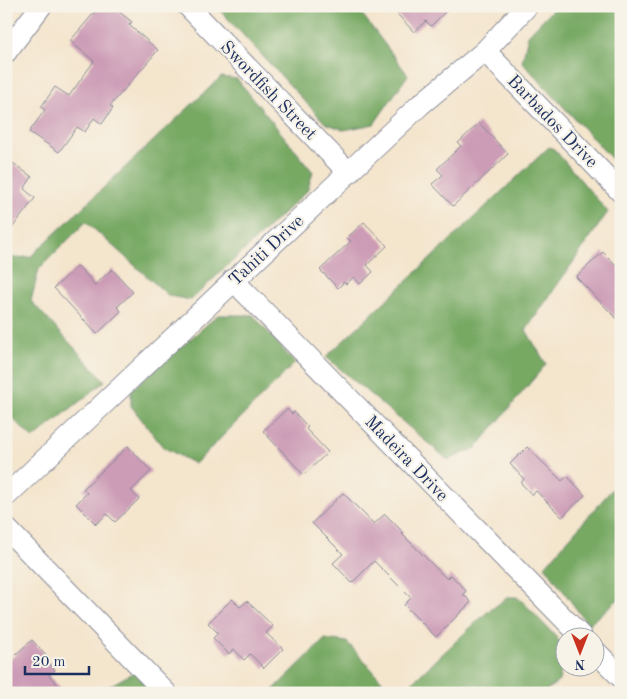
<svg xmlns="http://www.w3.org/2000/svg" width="627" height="699" viewBox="0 0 627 699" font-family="'Old Standard TT',serif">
	<rect width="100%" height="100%" fill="#f7f3e8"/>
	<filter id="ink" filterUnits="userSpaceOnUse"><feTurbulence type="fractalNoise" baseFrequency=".02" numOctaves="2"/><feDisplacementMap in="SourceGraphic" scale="10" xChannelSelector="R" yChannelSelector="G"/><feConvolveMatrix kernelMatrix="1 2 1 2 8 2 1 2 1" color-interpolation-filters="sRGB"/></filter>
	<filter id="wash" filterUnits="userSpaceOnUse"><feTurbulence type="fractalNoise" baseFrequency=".0096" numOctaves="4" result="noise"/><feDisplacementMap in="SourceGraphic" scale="20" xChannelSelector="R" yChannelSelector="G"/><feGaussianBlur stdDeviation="1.12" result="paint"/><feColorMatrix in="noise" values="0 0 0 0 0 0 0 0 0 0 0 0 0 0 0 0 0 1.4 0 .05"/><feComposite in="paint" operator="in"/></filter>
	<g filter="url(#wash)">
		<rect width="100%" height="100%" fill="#f4e5cd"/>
		<!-- forest -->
		<g fill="#77a964" stroke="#496c61">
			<path d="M 216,6 L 356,6 L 408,75 L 374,124 L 344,130 L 325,123 Z"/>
			<path d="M 556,6 L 621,6 L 621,169 L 522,62 L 528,35 Z"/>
			<path d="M 221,77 L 237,79 L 313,172 L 307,191 L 191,300 L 169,296 L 86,222 L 39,269 L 31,301 L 105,381 L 33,439 L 6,412 L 8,297 L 6,258 L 30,257 Z"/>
			<path d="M 549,147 L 554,149 L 608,212 L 526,330 L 546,364 L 476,448 L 448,460 L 326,357 Z"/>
			<path d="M 218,315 L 253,315 L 295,363 L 195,464 L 163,447 L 131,406 L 131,390 Z"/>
			<path d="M 621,482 L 621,597 L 588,625 L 545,566 L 614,487 Z"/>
			<path d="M 508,597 L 517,597 L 524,603 L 558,639 L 564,655 L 559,681 L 543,693 L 401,693 L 485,614 Z"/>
			<path d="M 325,639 L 347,642 L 393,693 L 270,693 Z"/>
			<path d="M 134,672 L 155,693 L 102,693 L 106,688 Z"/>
		</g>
		<g id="blocks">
			<!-- building -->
			<g fill="#cc9bb6">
				<path d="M 100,6 L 112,6 L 132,22 L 129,25 L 158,50 L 110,106 L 113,108 L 102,124 L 94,118 L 85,132 L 77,127 L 59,152 L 29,132 L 45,110 L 41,107 L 55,87 L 69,96 L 94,61 L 70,41 Z"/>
				<path d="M 405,6 L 451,6 L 431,26 L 426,21 L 414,32 L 397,14 Z"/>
				<path d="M 479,123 L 508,154 L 453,206 L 432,184 L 443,175 L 437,169 L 461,146 L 458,143 Z"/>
				<path d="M 6,158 L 32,177 L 24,189 L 35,198 L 6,236 Z"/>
				<path d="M 364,222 L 387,246 L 367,265 L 373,272 L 360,284 L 354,277 L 346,284 L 344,282 L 338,288 L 320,270 L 351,241 L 347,238 Z"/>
				<path d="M 603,252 L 621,270 L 621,323 L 576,277 Z"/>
				<path d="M 78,266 L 95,285 L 112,269 L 133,292 L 117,307 L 121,311 L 97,334 L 54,288 Z"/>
				<path d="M 287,409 L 292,414 L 294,412 L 308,427 L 306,429 L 328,452 L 304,475 L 263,431 Z"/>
				<path d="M 128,446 L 151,471 L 131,491 L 139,499 L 115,522 L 107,514 L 96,524 L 76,504 L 87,493 L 83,489 Z"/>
				<path d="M 527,447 L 562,481 L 567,476 L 585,495 L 562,517 L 536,491 L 532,495 L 521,483 L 524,479 L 510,464 Z"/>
				<path d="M 343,493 L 374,524 L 385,514 L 404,533 L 402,534 L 447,579 L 451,575 L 466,591 L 463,594 L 471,602 L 436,637 L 404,605 L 411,598 L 374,561 L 352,583 L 333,563 L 343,554 L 312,523 Z"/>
				<path d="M 232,599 L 240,607 L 247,601 L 273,626 L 266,633 L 283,649 L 264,668 L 250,654 L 244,660 L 234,649 L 229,654 L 213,638 L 218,633 L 208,623 Z"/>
				<path d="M 32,640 L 47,657 L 45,659 L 55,670 L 49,675 L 65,693 L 6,693 L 6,663 Z"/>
			</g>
		</g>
	</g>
	<g filter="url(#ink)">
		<use href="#blocks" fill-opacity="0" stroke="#888a96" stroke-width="1"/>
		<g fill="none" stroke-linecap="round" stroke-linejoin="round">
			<!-- street casing -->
			<g stroke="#888a96" stroke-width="23">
				<g id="street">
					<path d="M 188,6 L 349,173"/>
					<path d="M 485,51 L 621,192"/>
					<path d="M 6,52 L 41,6"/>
					<path d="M 233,280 L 581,636"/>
					<path d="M 6,496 L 420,105 L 485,51 L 527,6"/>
					<path d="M 6,528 L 166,693"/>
					<path d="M 594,650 L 621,677"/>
				</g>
			</g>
			<!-- street -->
			<use href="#street" stroke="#fff" stroke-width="21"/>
		</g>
	</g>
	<g text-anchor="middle" stroke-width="4.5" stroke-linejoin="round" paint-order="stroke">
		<!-- street labels -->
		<g font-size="18" fill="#1b2f5e" stroke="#f7f3e8">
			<text transform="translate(269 90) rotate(46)" y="6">Swordfish Street</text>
			<text transform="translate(553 121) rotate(46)" y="6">Barbados Drive</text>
			<text transform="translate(266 250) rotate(-43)" y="6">Tahiti Drive</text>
			<text transform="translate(407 458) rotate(46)" y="6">Madeira Drive</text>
		</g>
	</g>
	<!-- margin -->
	<rect width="627" height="699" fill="none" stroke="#f7f3e8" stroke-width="25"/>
	<!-- north arrow -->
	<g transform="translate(580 652) rotate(180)"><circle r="24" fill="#f7f3e8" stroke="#9fa5b1"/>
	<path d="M0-4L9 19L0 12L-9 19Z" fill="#c8321e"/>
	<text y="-8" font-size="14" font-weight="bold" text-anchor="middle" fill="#1b2f5e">N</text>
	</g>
	<!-- scale -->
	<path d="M25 666v8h64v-8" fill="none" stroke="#1b2f5e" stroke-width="2.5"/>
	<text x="32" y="666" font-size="15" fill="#1b2f5e" stroke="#f7f3e8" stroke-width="4" paint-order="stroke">20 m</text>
</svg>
